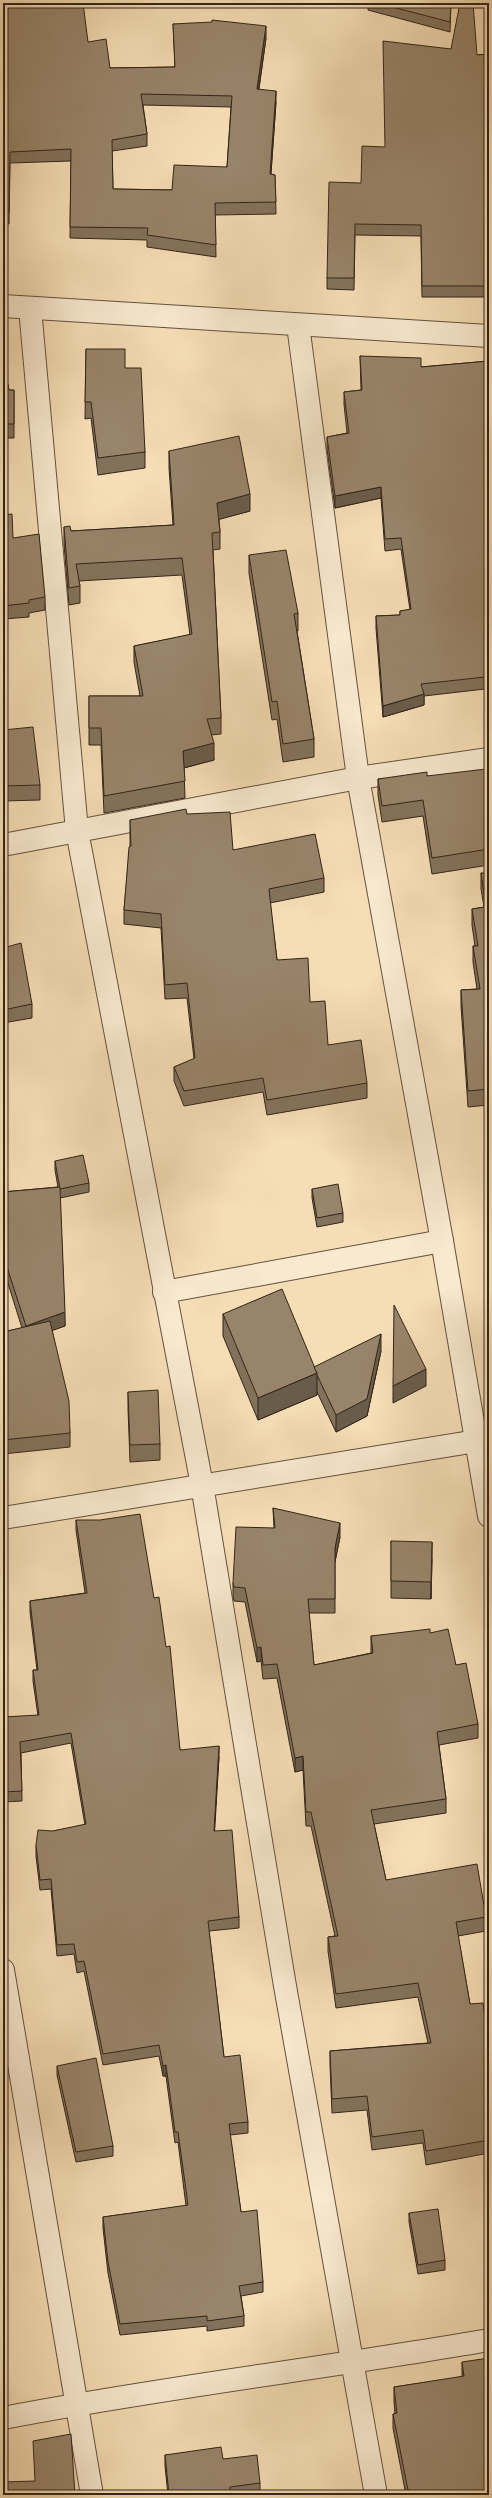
<svg xmlns="http://www.w3.org/2000/svg" width="492" height="2498" viewBox="0 0 492 2498" font-family="'Libre Bodoni',serif">
	<rect width="100%" height="100%" fill="#f5ddb5"/>
	<filter id="stains"><feTurbulence type="fractalNoise" baseFrequency=".005" numOctaves="4"/><feColorMatrix values="0 0 0 0 .2 0 0 0 0 .09 0 0 0 0 .02 0 0 0 .5 -.17"/></filter>
	<radialGradient id="worn" r=".72"><stop offset=".6" stop-color="#630" stop-opacity="0"/><stop offset="1" stop-color="#630" stop-opacity=".3"/></radialGradient>
	<g fill="none" stroke-linecap="round" stroke-linejoin="round">
		<!-- street casing -->
		<g stroke="#64523f" stroke-width="24">
			<g id="street">
				<path d="M 3,306 L 489,336"/>
				<path d="M 30,308 L 77,831 L 202,1485 L 285,1986 L 376,2495"/>
				<path d="M 298,325 L 358,778 L 442,1241 L 489,1516"/>
				<path d="M 3,845 L 358,778 L 489,759"/>
				<path d="M 164,1292 L 442,1241"/>
				<path d="M 3,1518 L 489,1439"/>
				<path d="M 3,1970 L 92,2495"/>
				<path d="M 3,2418 C 164,2387 327,2368 489,2340"/>
			</g>
		</g>
		<!-- street -->
		<use href="#street" stroke="#f8e9cf" stroke-width="22"/>
	</g>
	<!-- wall -->
	<g fill="#83725b" stroke="#332418" fill-rule="evenodd">
		<path d="M 3,3 L 88,42 L 110,68 L 175,67 L 173,24 L 266,38 L 259,89 L 276,102 L 271,174 L 275,175 L 276,214 L 215,215 L 216,257 L 147,247 L 147,240 L 70,238 L 71,161 L 10,163 L 9,224 L 3,223 ZM 143,105 L 231,107 L 227,167 L 172,190 L 113,189 L 112,151 L 147,146 L 147,134 Z"/>
		<path d="M 368,3 L 451,3 L 450,32 L 368,10 Z"/>
		<path d="M 489,54 L 489,297 L 422,297 L 421,236 L 355,235 L 354,290 L 327,289 L 327,278 L 361,183 L 385,147 L 477,55 Z"/>
		<path d="M 86,349 L 125,368 L 145,452 L 145,468 L 98,475 L 91,418 L 85,419 Z"/>
		<path d="M 360,356 L 421,367 L 489,361 L 489,712 L 485,689 L 424,696 L 424,705 L 383,717 L 376,628 L 376,616 L 400,615 L 400,611 L 410,610 L 401,549 L 385,551 L 381,498 L 335,508 L 327,449 L 327,437 L 347,433 L 344,404 L 344,392 L 361,390 Z"/>
		<path d="M 3,362 L 9,390 L 14,390 L 14,438 L 3,438 Z"/>
		<path d="M 169,451 L 250,511 L 219,519 L 220,532 L 220,549 L 213,550 L 221,718 L 221,734 L 211,735 L 214,760 L 184,768 L 185,798 L 104,813 L 101,745 L 89,745 L 89,696 L 140,696 L 134,662 L 134,646 L 190,635 L 182,575 L 79,581 L 80,586 L 80,603 L 69,605 L 64,544 L 64,527 L 71,531 L 173,525 L 169,468 Z"/>
		<path d="M 3,515 L 13,538 L 45,597 L 45,610 L 29,613 L 29,617 L 3,619 Z"/>
		<path d="M 249,555 L 298,613 L 298,631 L 297,631 L 314,739 L 314,757 L 283,762 L 277,719 L 272,720 L 249,573 Z"/>
		<path d="M 3,730 L 40,785 L 40,800 L 3,801 Z"/>
		<path d="M 427,776 L 489,783 L 489,865 L 432,874 L 423,816 L 382,822 L 378,795 L 378,779 Z"/>
		<path d="M 187,814 L 233,850 L 324,878 L 324,892 L 270,903 L 277,960 L 310,1002 L 328,1045 L 367,1083 L 367,1098 L 267,1115 L 263,1092 L 184,1106 L 174,1081 L 174,1067 L 194,1059 L 187,998 L 165,999 L 161,928 L 124,924 L 124,910 L 130,846 L 130,820 Z"/>
		<path d="M 481,873 L 489,874 L 489,1105 L 468,1107 L 461,1006 L 461,990 L 477,989 L 473,962 L 473,946 L 475,946 L 472,925 L 472,909 L 484,907 L 481,889 Z"/>
		<path d="M 3,948 L 32,1004 L 32,1018 L 3,1023 Z"/>
		<path d="M 55,1161 L 89,1183 L 89,1192 L 60,1198 L 65,1326 L 52,1330 L 70,1433 L 70,1447 L 3,1454 L 3,1332 L 22,1328 L 6,1277 L 3,1192 L 58,1187 L 55,1170 Z"/>
		<path d="M 312,1189 L 343,1213 L 343,1222 L 317,1227 L 312,1198 Z"/>
		<path d="M 223,1314 L 314,1367 L 381,1351 L 367,1416 L 336,1432 L 317,1392 L 317,1395 L 258,1420 L 223,1336 Z"/>
		<path d="M 128,1392 L 160,1444 L 160,1460 L 130,1462 L 128,1409 Z"/>
		<path d="M 273,1508 L 340,1537 L 335,1561 L 335,1613 L 309,1613 L 314,1665 L 371,1653 L 371,1636 L 430,1633 L 456,1665 L 478,1724 L 478,1738 L 439,1745 L 446,1799 L 446,1813 L 374,1824 L 386,1880 L 486,1917 L 486,1931 L 458,1936 L 470,2004 L 488,2039 L 489,2038 L 489,2153 L 426,2165 L 423,2143 L 372,2150 L 367,2110 L 332,2113 L 330,2065 L 330,2051 L 428,2043 L 418,1997 L 336,2008 L 328,1951 L 328,1937 L 335,1936 L 311,1826 L 306,1826 L 303,1770 L 295,1772 L 277,1678 L 263,1679 L 261,1661 L 257,1662 L 245,1602 L 234,1601 L 233,1596 L 233,1583 L 274,1528 Z"/>
		<path d="M 76,1520 L 154,1598 L 180,1750 L 219,1757 L 214,1831 L 239,1917 L 239,1928 L 209,1931 L 224,2057 L 248,2122 L 248,2133 L 230,2135 L 241,2212 L 263,2282 L 263,2292 L 241,2296 L 244,2316 L 244,2326 L 207,2331 L 207,2326 L 120,2335 L 108,2273 L 103,2228 L 103,2217 L 186,2206 L 178,2142 L 175,2143 L 166,2076 L 163,2076 L 159,2056 L 103,2065 L 84,1971 L 77,1973 L 74,1954 L 57,1956 L 51,1889 L 40,1890 L 36,1856 L 36,1845 L 53,1831 L 85,1825 L 71,1743 L 21,1753 L 22,1801 L 3,1802 L 3,1717 L 38,1716 L 33,1681 L 33,1670 L 37,1670 L 30,1612 L 30,1601 L 85,1593 L 76,1530 Z"/>
		<path d="M 391,1541 L 432,1559 L 431,1599 L 391,1598 Z"/>
		<path d="M 57,2066 L 113,2146 L 113,2156 L 76,2162 L 57,2075 Z"/>
		<path d="M 409,2213 L 445,2260 L 445,2270 L 418,2274 L 409,2222 Z"/>
		<path d="M 462,2362 L 489,2495 L 406,2495 L 393,2428 L 393,2414 L 395,2414 L 394,2402 L 394,2387 L 462,2377 Z"/>
		<path d="M 165,2455 L 223,2459 L 260,2483 L 260,2495 L 168,2495 L 165,2466 Z"/>
	</g>
	<!-- shaded-wall -->
	<g fill="#6a5c4a" stroke="#332418">
		<path d="M 266,26 L 266,38 L 257,101 L 257,89 Z"/>
		<path d="M 276,91 L 276,102 L 270,186 L 270,174 Z"/>
		<path d="M 381,487 L 381,498 L 335,508 L 335,496 Z"/>
		<path d="M 250,494 L 250,511 L 217,520 L 217,503 Z"/>
		<path d="M 424,694 L 424,705 L 383,717 L 383,706 Z"/>
		<path d="M 214,743 L 214,760 L 183,768 L 183,751 Z"/>
		<path d="M 6,1264 L 6,1277 L 3,1278 L 3,1265 Z"/>
		<path d="M 65,1312 L 65,1326 L 26,1340 L 26,1326 Z"/>
		<path d="M 381,1334 L 381,1351 L 367,1416 L 336,1432 L 336,1415 Z"/>
		<path d="M 426,1369 L 426,1386 L 393,1403 L 393,1386 Z"/>
		<path d="M 317,1373 L 317,1395 L 258,1420 L 258,1398 Z"/>
		<path d="M 340,1523 L 340,1537 L 335,1562 L 335,1548 Z"/>
		<path d="M 432,1542 L 432,1559 L 431,1599 L 431,1582 Z"/>
		<path d="M 261,1647 L 261,1661 L 257,1662 L 257,1648 Z"/>
		<path d="M 219,1746 L 219,1757 L 214,1842 L 214,1831 Z"/>
		<path d="M 303,1756 L 303,1770 L 295,1772 L 295,1758 Z"/>
		<path d="M 166,2065 L 166,2076 L 163,2076 L 163,2066 Z"/>
	</g>
	<!-- building -->
	<g fill="#98846a" stroke="#332418" fill-rule="evenodd">
		<path d="M 3,3 L 83,3 L 88,42 L 106,39 L 110,68 L 175,67 L 173,24 L 212,22 L 212,20 L 266,26 L 257,89 L 276,91 L 270,174 L 275,175 L 276,202 L 215,203 L 216,245 L 147,235 L 148,228 L 70,227 L 71,149 L 10,152 L 9,212 L 3,212 ZM 141,94 L 232,96 L 227,167 L 174,165 L 172,190 L 113,189 L 112,140 L 147,134 Z"/>
		<path d="M 377,3 L 451,3 L 450,22 Z"/>
		<path d="M 460,3 L 473,3 L 477,55 L 489,54 L 489,286 L 422,286 L 421,225 L 355,224 L 354,278 L 327,278 L 329,182 L 361,183 L 362,146 L 385,147 L 383,41 L 451,49 Z"/>
		<path d="M 86,349 L 125,349 L 125,368 L 141,368 L 145,452 L 98,458 L 91,402 L 85,402 Z"/>
		<path d="M 360,356 L 421,358 L 421,367 L 489,361 L 489,700 L 485,677 L 421,684 L 424,694 L 383,706 L 376,616 L 400,615 L 400,611 L 411,609 L 401,538 L 385,539 L 381,487 L 335,496 L 327,437 L 349,433 L 344,392 L 362,390 Z"/>
		<path d="M 3,362 L 9,390 L 14,390 L 14,424 L 3,424 Z"/>
		<path d="M 239,436 L 250,494 L 217,503 L 220,532 L 212,533 L 221,718 L 207,719 L 214,743 L 183,751 L 185,781 L 104,796 L 101,728 L 89,728 L 89,696 L 143,696 L 134,646 L 192,634 L 182,558 L 76,564 L 80,586 L 69,588 L 64,527 L 70,526 L 71,531 L 174,525 L 169,451 Z"/>
		<path d="M 12,514 L 13,538 L 39,534 L 45,597 L 29,600 L 29,603 L 3,606 L 3,515 Z"/>
		<path d="M 286,550 L 298,613 L 294,614 L 314,739 L 283,744 L 277,701 L 272,702 L 249,555 Z"/>
		<path d="M 33,727 L 40,785 L 3,786 L 3,730 Z"/>
		<path d="M 486,769 L 488,783 L 489,783 L 489,849 L 432,858 L 423,800 L 382,806 L 378,779 L 427,772 L 427,776 Z"/>
		<path d="M 186,809 L 187,814 L 230,812 L 233,850 L 315,834 L 324,878 L 269,889 L 277,960 L 308,958 L 310,1002 L 325,1001 L 328,1045 L 361,1040 L 367,1083 L 267,1100 L 263,1078 L 184,1091 L 174,1067 L 195,1058 L 187,983 L 165,985 L 161,914 L 124,910 L 129,847 L 131,846 L 130,820 Z"/>
		<path d="M 481,873 L 489,874 L 489,1089 L 468,1091 L 461,990 L 480,989 L 473,946 L 478,946 L 472,909 L 486,907 Z"/>
		<path d="M 21,943 L 32,1004 L 3,1010 L 3,948 Z"/>
		<path d="M 83,1155 L 89,1183 L 60,1189 L 55,1161 Z"/>
		<path d="M 338,1184 L 343,1213 L 317,1218 L 312,1189 Z"/>
		<path d="M 60,1187 L 65,1312 L 26,1326 L 6,1264 L 3,1265 L 3,1192 Z"/>
		<path d="M 282,1289 L 317,1373 L 258,1398 L 223,1314 Z"/>
		<path d="M 394,1305 L 426,1369 L 393,1386 Z"/>
		<path d="M 50,1321 L 69,1401 L 70,1433 L 3,1440 L 3,1332 Z"/>
		<path d="M 381,1334 L 367,1399 L 336,1415 L 317,1375 L 317,1373 L 314,1367 Z"/>
		<path d="M 158,1390 L 160,1444 L 130,1445 L 128,1392 Z"/>
		<path d="M 273,1508 L 340,1523 L 335,1548 L 335,1599 L 308,1599 L 314,1665 L 373,1653 L 371,1636 L 430,1629 L 430,1633 L 448,1629 L 456,1665 L 466,1663 L 478,1724 L 437,1732 L 446,1799 L 371,1810 L 386,1880 L 477,1864 L 486,1917 L 456,1922 L 470,2004 L 483,2003 L 488,2039 L 489,2038 L 489,2140 L 426,2151 L 423,2130 L 372,2137 L 367,2096 L 332,2099 L 330,2051 L 431,2043 L 418,1983 L 336,1994 L 328,1937 L 338,1936 L 311,1812 L 306,1812 L 303,1756 L 295,1758 L 277,1664 L 263,1665 L 261,1647 L 257,1648 L 245,1588 L 234,1587 L 233,1583 L 236,1527 L 275,1528 Z"/>
		<path d="M 140,1514 L 154,1598 L 159,1597 L 166,1647 L 170,1646 L 180,1750 L 219,1746 L 214,1831 L 232,1830 L 239,1917 L 208,1921 L 224,2057 L 240,2055 L 248,2122 L 229,2124 L 241,2212 L 257,2210 L 263,2282 L 239,2286 L 244,2316 L 207,2321 L 207,2316 L 120,2324 L 108,2262 L 103,2217 L 188,2205 L 178,2132 L 175,2132 L 166,2065 L 163,2066 L 159,2045 L 103,2054 L 84,1961 L 77,1962 L 74,1944 L 57,1945 L 51,1879 L 40,1880 L 36,1845 L 38,1830 L 53,1831 L 86,1824 L 71,1733 L 20,1742 L 22,1791 L 3,1792 L 3,1717 L 39,1715 L 33,1670 L 38,1670 L 30,1601 L 87,1593 L 76,1520 L 100,1520 Z"/>
		<path d="M 391,1541 L 432,1542 L 431,1582 L 391,1581 Z"/>
		<path d="M 96,2058 L 113,2146 L 76,2152 L 57,2066 Z"/>
		<path d="M 438,2209 L 445,2260 L 418,2265 L 409,2213 Z"/>
		<path d="M 489,2358 L 489,2495 L 472,2495 L 472,2493 L 461,2495 L 409,2495 L 393,2414 L 397,2413 L 394,2387 L 464,2376 L 462,2362 Z"/>
		<path d="M 71,2434 L 75,2495 L 3,2495 L 3,2482 L 35,2481 L 33,2441 Z"/>
		<path d="M 221,2447 L 223,2459 L 257,2455 L 260,2483 L 230,2487 L 230,2495 L 169,2495 L 165,2455 Z"/>
	</g>
	<!-- margin -->
	<rect width="492" height="2498" fill="none" stroke="#f5ddb5" stroke-width="16"/>
	<rect x="4" y="4" width="484" height="2490" fill="none" stroke="#332418" stroke-width="2"/>
	<rect x="8" y="8" width="476" height="2482" fill="none" stroke="#332418"/>
	<rect width="100%" height="100%" filter="url(#stains)"/>
	<rect width="100%" height="100%" fill="url(#worn)"/>
</svg>
